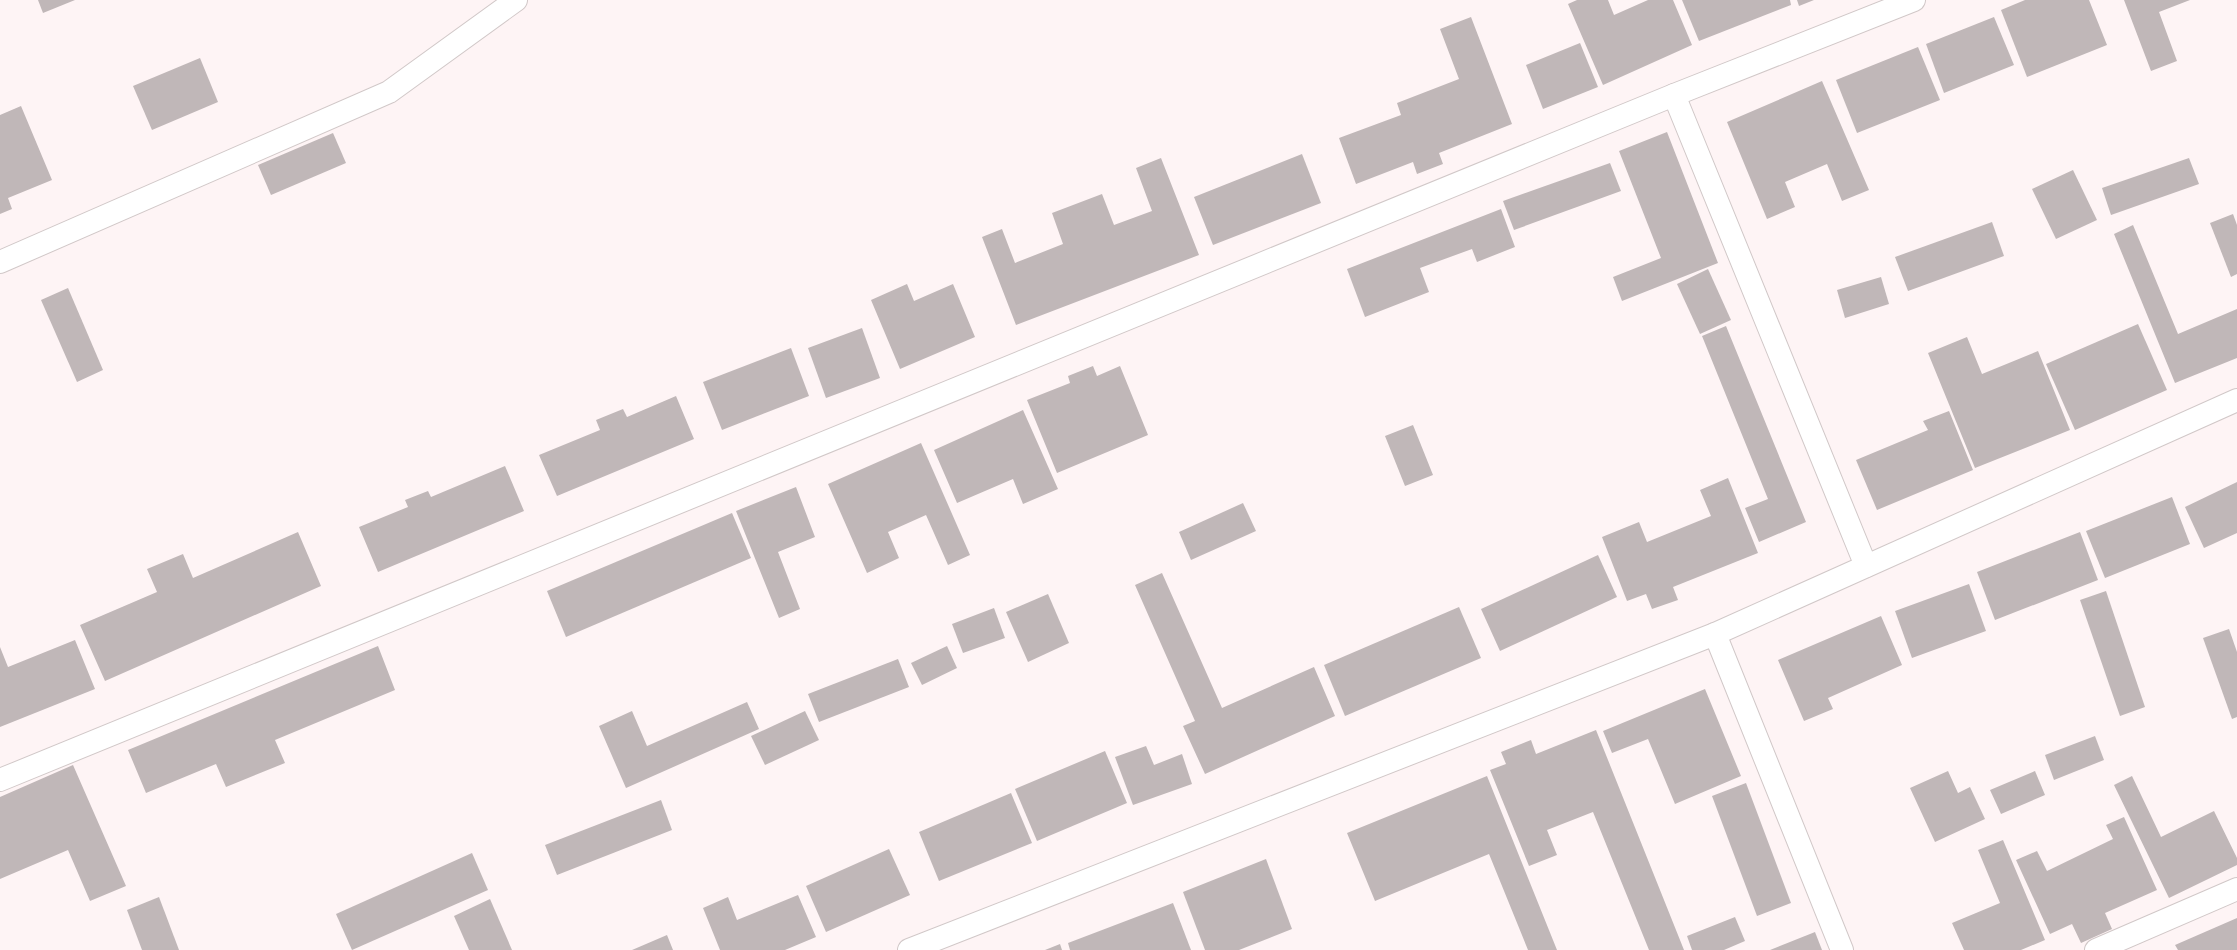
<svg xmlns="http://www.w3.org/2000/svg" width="2237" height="950" viewBox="0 0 2237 950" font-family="Manrope,sans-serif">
	<rect width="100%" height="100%" fill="#fef4f5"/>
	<!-- building -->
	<g fill="#c0b7b8">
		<path d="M 38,0 L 75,0 L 43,13 Z"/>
		<path d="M 1577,0 L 1608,0 L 1614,15 L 1648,0 L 1673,0 L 1692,45 L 1603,85 L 1568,4 Z"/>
		<path d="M 1682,0 L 1790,0 L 1791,5 L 1699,41 Z"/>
		<path d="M 1797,0 L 1814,0 L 1799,6 Z"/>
		<path d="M 2025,0 L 2089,0 L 2107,45 L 2027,77 L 2001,10 Z"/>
		<path d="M 2124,0 L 2190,0 L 2159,12 L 2177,61 L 2151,71 Z"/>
		<path d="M 1471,17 L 1512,124 L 1439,153 L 1443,164 L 1417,174 L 1413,162 L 1356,184 L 1339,138 L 1401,115 L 1397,103 L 1459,79 L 1440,29 Z"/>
		<path d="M 1994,17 L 2014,65 L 1944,93 L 1926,44 Z"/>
		<path d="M 1580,43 L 1598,87 L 1543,109 L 1526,65 Z"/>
		<path d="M 1918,47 L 1940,100 L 1857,133 L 1836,80 Z"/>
		<path d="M 200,58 L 218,102 L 152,130 L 133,86 Z"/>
		<path d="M 1822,81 L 1869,190 L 1842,201 L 1827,164 L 1785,182 L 1795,207 L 1767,219 L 1727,122 Z"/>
		<path d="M 21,106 L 52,180 L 8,198 L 12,209 L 0,214 L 0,115 Z"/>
		<path d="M 1667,132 L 1718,263 L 1622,301 L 1613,277 L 1661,258 L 1619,151 Z"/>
		<path d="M 333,133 L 346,163 L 271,195 L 258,165 Z"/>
		<path d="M 1302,154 L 1321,203 L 1213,245 L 1194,197 Z"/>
		<path d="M 1161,158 L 1199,255 L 1016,325 L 982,237 L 1002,229 L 1015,263 L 1063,244 L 1052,213 L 1102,194 L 1114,225 L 1152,211 L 1136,168 Z"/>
		<path d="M 2189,158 L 2199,184 L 2111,215 L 2102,188 Z"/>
		<path d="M 1610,163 L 1621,191 L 1514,230 L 1503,201 Z"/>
		<path d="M 2073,170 L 2097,220 L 2056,239 L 2032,189 Z"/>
		<path d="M 1501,209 L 1515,247 L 1477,262 L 1472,249 L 1420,268 L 1429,292 L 1365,317 L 1347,269 Z"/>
		<path d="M 2233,214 L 2237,225 L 2237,274 L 2231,277 L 2210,223 Z"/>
		<path d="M 1992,222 L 2004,256 L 1908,291 L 1895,257 Z"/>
		<path d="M 2133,225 L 2178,334 L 2237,309 L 2237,358 L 2175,383 L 2114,234 Z"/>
		<path d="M 1708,269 L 1731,320 L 1700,334 L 1677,284 Z"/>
		<path d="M 1881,277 L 1889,304 L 1845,318 L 1837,290 Z"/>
		<path d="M 907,284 L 914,301 L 953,284 L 975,337 L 900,369 L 871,300 Z"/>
		<path d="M 68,288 L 103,370 L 77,382 L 41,300 Z"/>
		<path d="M 2138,324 L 2167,390 L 2075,430 L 2046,364 Z"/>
		<path d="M 1726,326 L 1806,522 L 1759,542 L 1745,508 L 1768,499 L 1702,336 Z"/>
		<path d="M 862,328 L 880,378 L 826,398 L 808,348 Z"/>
		<path d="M 1967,337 L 1982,374 L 2038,351 L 2070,430 L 1975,468 L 1928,353 Z"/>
		<path d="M 791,348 L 809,396 L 722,430 L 703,382 Z"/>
		<path d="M 1093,366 L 1097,376 L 1120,366 L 1148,435 L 1057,473 L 1027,400 L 1070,383 L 1068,376 Z"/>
		<path d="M 676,396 L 694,439 L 557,496 L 539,455 L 600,430 L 596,420 L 623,409 L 627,417 Z"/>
		<path d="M 1023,410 L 1058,489 L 1023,504 L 1013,479 L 957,503 L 934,450 Z"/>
		<path d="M 1949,411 L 1973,470 L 1877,510 L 1856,460 L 1928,430 L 1923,421 Z"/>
		<path d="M 1413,425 L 1433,475 L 1405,486 L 1385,436 Z"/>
		<path d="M 921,443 L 970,555 L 948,565 L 926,515 L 888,532 L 899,558 L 867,573 L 828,484 Z"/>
		<path d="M 505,466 L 524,511 L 378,572 L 359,527 L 408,507 L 405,500 L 428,491 L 431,497 Z"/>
		<path d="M 1728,478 L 1758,553 L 1673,587 L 1678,600 L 1652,609 L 1646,594 L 1627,601 L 1602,537 L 1639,522 L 1647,542 L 1711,516 L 1700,490 Z"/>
		<path d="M 2237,482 L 2237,533 L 2204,548 L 2185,507 Z"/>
		<path d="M 796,487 L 815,537 L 778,552 L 800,609 L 779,618 L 736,511 Z"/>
		<path d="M 2172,497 L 2190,544 L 2105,578 L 2086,531 Z"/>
		<path d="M 1243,503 L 1256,531 L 1191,560 L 1179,532 Z"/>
		<path d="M 732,513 L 751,558 L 566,637 L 547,591 Z"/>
		<path d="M 298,532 L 321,586 L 105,681 L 80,625 L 157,592 L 147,569 L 183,554 L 193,578 Z"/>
		<path d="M 2080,532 L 2098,580 L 1995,620 L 1977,572 Z"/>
		<path d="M 1598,555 L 1617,597 L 1500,651 L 1481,609 Z"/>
		<path d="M 1162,573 L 1222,708 L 1314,667 L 1335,716 L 1205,774 L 1183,726 L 1195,721 L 1135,585 Z"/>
		<path d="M 1969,584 L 1986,631 L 1912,658 L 1895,611 Z"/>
		<path d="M 2106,591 L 2145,707 L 2120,716 L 2080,600 Z"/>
		<path d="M 1048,594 L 1069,643 L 1028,662 L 1006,612 Z"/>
		<path d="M 1459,607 L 1481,658 L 1345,716 L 1324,665 Z"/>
		<path d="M 994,608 L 1005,638 L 963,653 L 952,624 Z"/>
		<path d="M 1881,616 L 1902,665 L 1828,698 L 1833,709 L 1804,721 L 1778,660 Z"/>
		<path d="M 2229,629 L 2237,652 L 2237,717 L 2232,719 L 2203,638 Z"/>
		<path d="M 75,640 L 95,689 L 0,727 L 0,647 L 8,667 Z"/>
		<path d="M 378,646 L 395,690 L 275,740 L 285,763 L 226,787 L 216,764 L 146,793 L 128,750 Z"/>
		<path d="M 947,646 L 957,668 L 922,685 L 911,663 Z"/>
		<path d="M 898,659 L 909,687 L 819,722 L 808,694 Z"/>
		<path d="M 1705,689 L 1741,776 L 1675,804 L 1648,739 L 1612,753 L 1603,731 Z"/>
		<path d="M 747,702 L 759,729 L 626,788 L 599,726 L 632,711 L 647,746 Z"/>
		<path d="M 805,711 L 819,740 L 765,765 L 751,736 Z"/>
		<path d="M 1596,730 L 1684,950 L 1649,950 L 1593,812 L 1547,830 L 1557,855 L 1529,866 L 1490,770 L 1506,764 L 1501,752 L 1531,740 L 1536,754 Z"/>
		<path d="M 2095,736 L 2104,760 L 2054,780 L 2045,755 Z"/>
		<path d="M 1146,746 L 1154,765 L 1182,754 L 1192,784 L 1133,805 L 1115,757 Z"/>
		<path d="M 1105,751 L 1127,803 L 1037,841 L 1015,789 Z"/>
		<path d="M 73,765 L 126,886 L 90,901 L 68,850 L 0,879 L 0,797 Z"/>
		<path d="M 1948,771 L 1958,793 L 1970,787 L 1985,819 L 1935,842 L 1910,788 Z"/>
		<path d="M 2035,771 L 2045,795 L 2001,814 L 1990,790 Z"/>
		<path d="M 1487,776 L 1557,950 L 1528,950 L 1489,854 L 1375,901 L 1347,833 Z"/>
		<path d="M 2132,776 L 2161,837 L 2214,811 L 2237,858 L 2237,865 L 2169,898 L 2114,785 Z"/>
		<path d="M 1746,783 L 1791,903 L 1757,916 L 1712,796 Z"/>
		<path d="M 1011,793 L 1032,843 L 939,881 L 919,832 Z"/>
		<path d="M 661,800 L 672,830 L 557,875 L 545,845 Z"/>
		<path d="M 2124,817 L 2157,890 L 2105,913 L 2112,929 L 2081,943 L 2072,924 L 2050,934 L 2016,860 L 2037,851 L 2047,871 L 2113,839 L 2106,825 Z"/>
		<path d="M 2003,840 L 2045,940 L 2021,950 L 1964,950 L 1952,923 L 2000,903 L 1978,850 Z"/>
		<path d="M 889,849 L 910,895 L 826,932 L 806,886 Z"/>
		<path d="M 472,853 L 488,890 L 352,950 L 336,914 Z"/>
		<path d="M 1266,859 L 1292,929 L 1239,950 L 1205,950 L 1183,892 Z"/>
		<path d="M 798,895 L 816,937 L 785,950 L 720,950 L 703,908 L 728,897 L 737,920 Z"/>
		<path d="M 159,897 L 179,950 L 142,950 L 127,910 Z"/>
		<path d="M 490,899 L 512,950 L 469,950 L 454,916 Z"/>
		<path d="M 1173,903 L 1191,950 L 1070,950 L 1068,943 Z"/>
		<path d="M 1735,917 L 1745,941 L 1724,950 L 1692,950 L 1687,936 Z"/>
		<path d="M 2237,918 L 2237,950 L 2178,950 L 2175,945 Z"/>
		<path d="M 1815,932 L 1822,950 L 1770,950 Z"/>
		<path d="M 667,935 L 673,950 L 632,950 Z"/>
		<path d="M 1060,944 L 1062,950 L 1045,950 Z"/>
	</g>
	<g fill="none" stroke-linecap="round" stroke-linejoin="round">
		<!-- minor casing -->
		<g stroke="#d1c8c8" stroke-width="24">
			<g id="minor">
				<path d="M 1674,95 L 1866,566"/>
				<path d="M 0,262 L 389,92 L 516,0"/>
				<path d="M 1715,634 L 1842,950"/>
				<path d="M 0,780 L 1674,95 L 1914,0"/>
				<path d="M 909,950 L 1715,634 L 2237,400"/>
				<path d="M 2096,950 L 2237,889"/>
			</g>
		</g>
		<!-- minor -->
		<use href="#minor" stroke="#fff" stroke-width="22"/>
	</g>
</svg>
